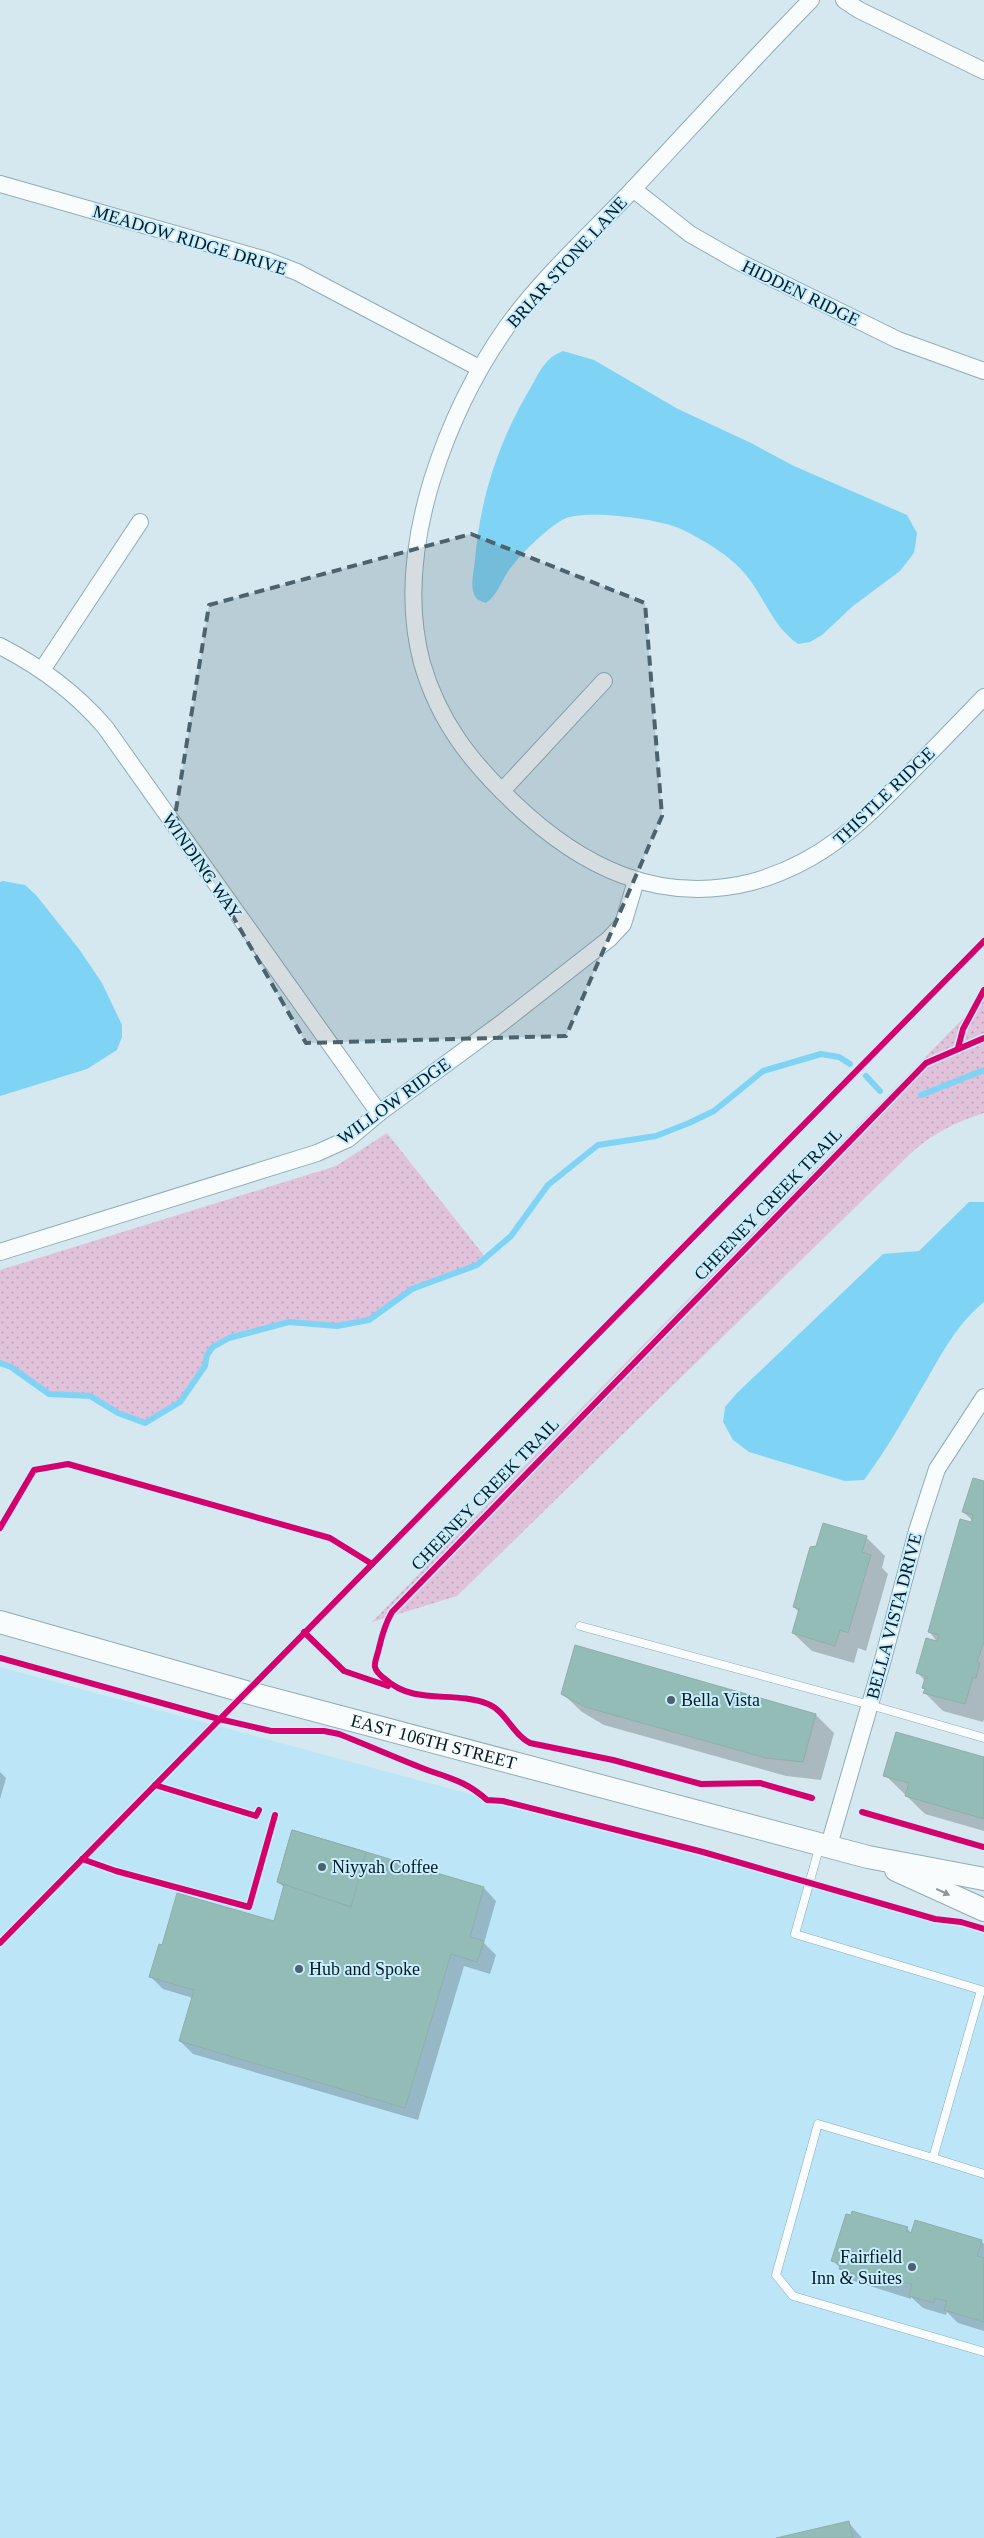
<svg xmlns="http://www.w3.org/2000/svg" width="984" height="2538" viewBox="0 0 984 2538" font-family="Georgia,serif">
	<defs>
		<pattern id="grass-dots" width="8" height="8" patternUnits="userSpaceOnUse" patternTransform="scale(1.25)"><rect width="8" height="8" fill="#e0c2da"/><path d="M2 2h.1M6 6h.1" fill="none" stroke="#bea6bb" stroke-width="1.8" stroke-linecap="round"/></pattern>
	</defs>
	<rect width="100%" height="100%" fill="#d5e8f0"/>
	<!-- built -->
	<path fill="#bce6f8" d="M 0,1667 L 984,1933 L 984,2538 L 0,2538 Z"/>
	<!-- grass -->
	<g fill="url(#grass-dots)">
		<path d="M 984,997 L 984,1113 C 956,1122 933,1133 911,1153 L 457,1596 L 372,1622 Z"/>
		<path d="M 387,1133 L 486,1258 L 459,1272 L 412,1289 L 369,1320 L 337,1326 L 289,1322 L 229,1338 L 212,1347 L 207,1355 L 205,1366 L 180,1402 L 145,1423 L 118,1413 L 90,1396 L 49,1394 L 11,1367 L 0,1364 L 0,1270 L 336,1166 Z"/>
	</g>
	<!-- water -->
	<g fill="#7fd4f6">
		<path d="M 563,351 L 594,360 L 678,409 L 751,443 L 794,466 L 907,515 L 917,533 L 916,541 L 914,553 L 900,571 L 853,606 L 822,635 L 810,642 L 798,644 C 772,626 765,598 746,575 C 730,555 703,540 681,529 C 660,519 582,508 562,520 C 544,531 525,550 512,566 C 502,578 499,594 486,603 C 480,601 476,600 474,594 C 470,584 474,571 475,560 C 480,498 499,440 531,387 C 540,371 545,358 563,351 Z"/>
		<path d="M 3,881 L 25,885 L 36,895 L 79,949 L 102,983 L 122,1025 L 122,1037 L 117,1050 L 87,1069 L 0,1096 L 0,882 Z"/>
		<path d="M 969,1202 L 984,1202 L 984,1302 C 959,1322 943,1351 927,1379 C 907,1413 888,1448 864,1480 L 845,1481 L 749,1452 L 733,1440 L 723,1422 L 725,1407 L 737,1393 L 883,1254 L 919,1251 Z"/>
	</g>
	<!-- shadow -->
	<g fill="#0003">
		<path d="M 984,1482 L 984,1719 L 983,1722 L 943,1711 L 925,1693 L 925,1681 L 918,1673 L 938,1643 L 929,1631 L 972,1524 L 973,1521 L 963,1512 Z"/>
		<path d="M 866,1537 L 885,1556 L 882,1568 L 888,1574 L 866,1651 L 858,1648 L 854,1663 L 812,1651 L 793,1633 L 799,1612 L 794,1607 Z"/>
		<path d="M 563,1694 L 816,1715 L 834,1733 L 821,1780 L 786,1776 L 604,1725 L 582,1712 Z"/>
		<path d="M 984,1759 L 984,1831 L 925,1814 L 885,1775 Z"/>
		<path d="M 0,1772 L 6,1778 L 0,1799 Z"/>
		<path d="M 278,1882 L 484,1888 L 496,1901 L 484,1943 L 496,1955 L 490,1974 L 464,1966 L 418,2120 L 193,2054 L 180,2041 L 193,1998 L 163,1989 L 150,1976 L 274,1923 L 285,1888 Z"/>
		<path d="M 907,2228 L 912,2234 L 981,2241 L 984,2244 L 984,2331 L 958,2323 L 947,2312 L 946,2315 L 923,2308 L 911,2297 L 911,2299 L 854,2281 L 833,2261 Z"/>
		<path d="M 848,2522 L 862,2538 L 782,2538 Z"/>
	</g>
	<g fill="none" stroke-linecap="round" stroke-linejoin="round">
		<!-- stream -->
		<g stroke="#7fd4f6" stroke-width="6">
			<path d="M 866,1076 L 880,1091"/>
			<path d="M 921,1095 L 984,1070"/>
			<path d="M 0,1363 L 11,1367 L 49,1394 L 90,1396 L 118,1413 L 145,1423 L 180,1402 L 205,1366 L 207,1355 L 213,1347 L 229,1338 L 289,1322 L 337,1326 L 369,1320 L 412,1289 L 477,1265 L 511,1236 L 548,1185 L 598,1145 L 656,1136 L 689,1123 L 714,1111 L 763,1071 L 821,1054 L 839,1057 L 850,1064"/>
		</g>
	</g>
	<!-- building -->
	<g fill="#93bcb6" stroke="#91adaa">
		<path d="M 973,1478 L 984,1481 L 984,1642 L 977,1662 L 980,1663 L 976,1678 L 973,1677 L 965,1704 L 923,1693 L 925,1689 L 922,1688 L 925,1678 L 928,1679 L 928,1677 L 916,1673 L 926,1638 L 937,1641 L 939,1635 L 928,1632 L 960,1519 L 971,1522 L 973,1515 L 962,1512 Z"/>
		<path d="M 823,1523 L 867,1536 L 862,1552 L 871,1555 L 848,1633 L 840,1630 L 835,1646 L 792,1633 L 799,1609 L 793,1607 L 810,1547 L 816,1546 Z"/>
		<path d="M 575,1645 L 816,1714 L 803,1762 L 766,1758 L 585,1707 L 561,1694 Z"/>
		<path d="M 896,1732 L 984,1757 L 984,1819 L 905,1796 L 909,1783 L 883,1776 Z"/>
		<path d="M 292,1830 L 484,1887 L 470,1937 L 484,1941 L 477,1962 L 451,1954 L 405,2108 L 179,2041 L 194,1990 L 149,1977 L 159,1944 L 162,1945 L 177,1893 L 274,1921 L 284,1885 L 277,1882 Z"/>
		<path d="M 292,1830 L 366,1852 L 351,1907 L 277,1882 Z"/>
		<path d="M 852,2211 L 908,2227 L 906,2231 L 911,2233 L 915,2220 L 982,2240 L 977,2256 L 984,2258 L 984,2322 L 944,2310 L 947,2301 L 935,2298 L 934,2303 L 909,2296 L 912,2284 L 900,2281 L 898,2286 L 839,2269 L 841,2264 L 831,2261 L 846,2214 L 851,2215 Z"/>
		<path d="M 849,2521 L 853,2538 L 776,2538 Z"/>
	</g>
	<g fill="none" stroke-linecap="round" stroke-linejoin="round">
		<!-- service casing -->
		<g stroke="#8facb6" stroke-width="9">
			<g id="service">
				<path d="M 580,1626 L 870,1705 L 984,1738"/>
				<path d="M 820,1845 L 795,1934 L 981,1990 L 933,2158 L 984,2174"/>
				<path d="M 933,2158 L 818,2124 L 776,2275 L 793,2296 L 984,2352"/>
			</g>
		</g>
		<!-- minor casing -->
		<g stroke="#8facb6" stroke-width="18">
			<g id="minor">
				<path d="M 811,0 C 751,61 694,124 636,186 C 593,232 543,276 506,328 C 473,375 449,426 432,480 C 414,539 406,603 422,663 C 439,722 471,762 514,803 C 580,866 658,906 752,882 C 821,863 860,824 908,775 C 934,749 959,723 984,697"/>
				<path d="M 844,0 L 859,10 L 984,71"/>
				<path d="M 0,184 L 266,260 L 297,272 L 479,368"/>
				<path d="M 633,189 L 690,234 L 739,262 L 898,340 L 984,371"/>
				<path d="M 0,646 C 41,667 75,692 105,727 L 379,1113"/>
				<path d="M 42,670 L 140,522"/>
				<path d="M 502,791 L 604,681"/>
				<path d="M 0,1252 L 317,1153 L 348,1139 L 379,1113 L 503,1022 L 609,939 L 623,924 L 636,881"/>
				<path d="M 829,1845 L 882,1663 L 917,1531 L 937,1469 L 984,1397"/>
			</g>
		</g>
		<!-- secondary casing -->
		<g stroke="#8facb6" stroke-width="24">
			<g id="secondary">
				<path id="s1" d="M 0,1622 L 246,1692 L 868,1857 L 984,1879"/>
				<path d="M 896,1870 L 984,1910"/>
			</g>
		</g>
		<!-- service -->
		<use href="#service" stroke="#f9fcfd" stroke-width="8"/>
		<!-- minor -->
		<use href="#minor" stroke="#f9fcfd" stroke-width="16"/>
		<!-- secondary -->
		<use href="#secondary" stroke="#f9fcfd" stroke-width="22"/>
		<!-- cycleway casing -->
		<g stroke="#c9edfc" stroke-width="9">
			<g id="cycleway">
				<path d="M 958,1048 L 963,1029 L 984,990"/>
				<path d="M 0,1528 L 34,1470 L 68,1464 L 330,1538 L 372,1564"/>
				<path d="M 304,1632 L 344,1671 L 388,1686"/>
				<path d="M 0,1658 L 219,1719 L 271,1731 L 324,1731 L 339,1734 C 367,1745 394,1757 422,1768 C 448,1778 465,1780 487,1800 L 503,1801 L 703,1852 L 935,1919 L 961,1922 L 984,1929"/>
				<path d="M 155,1785 L 256,1816 L 259,1810"/>
				<path d="M 812,1798 L 760,1783 L 701,1784 L 613,1760 L 530,1743 C 512,1734 506,1711 488,1704 C 453,1690 415,1706 385,1679 C 381,1676 376,1672 375,1667 C 374,1662 378,1654 379,1648 C 382,1635 385,1624 392,1612 L 926,1063 L 984,1038"/>
				<path d="M 862,1812 L 984,1847"/>
				<path d="M 82,1859 L 116,1871 L 249,1907 L 275,1815"/>
				<path d="M 0,1943 L 984,941"/>
			</g>
		</g>
		<!-- cycleway -->
		<use href="#cycleway" stroke="#d6006c" stroke-width="6"/>
	</g>
	<!-- one-way arrows -->
	<defs><path id="oneway-solid" d="M-6-.8H1V-3.2L6.5 0L1 3.2V.8H-6Z" transform="scale(1.25)"/></defs>
	<use fill="#89979d" href="#oneway-solid" transform="translate(943 1892) rotate(25)"/>
	<!-- marked area -->
	<path fill="#4b636e" fill-opacity="0.2" stroke="#4b636e" stroke-width="4" stroke-dasharray="10 6" stroke-linejoin="round" d="M 471,534 L 645,603 L 662,816 L 566,1036 L 306,1043 L 175,816 L 209,605 Z"/>
	<!-- markers -->
	<g fill="#4b636e" stroke="#c9edfc" stroke-width="2">
		<circle cx="671" cy="1700" r="5"/>
		<circle cx="322" cy="1867" r="5"/>
		<circle cx="299" cy="1969" r="5"/>
		<circle cx="912" cy="2267" r="5"/>
	</g>
	<g text-anchor="middle" stroke-width="4" stroke-linejoin="round" paint-order="stroke">
		<!-- street labels -->
		<g font-size="18" fill="#001c28" stroke="#c9edfc">
			<text transform="translate(190 240) rotate(17)" y="6">MEADOW RIDGE DRIVE</text>
			<text transform="translate(567 262) rotate(-48)" y="6">BRIAR STONE LANE</text>
			<text transform="translate(801 293) rotate(26)" y="6">HIDDEN RIDGE</text>
			<text transform="translate(884 796) rotate(-44)" y="6">THISTLE RIDGE</text>
			<text transform="translate(202 866) rotate(55)" y="6">WINDING WAY</text>
			<text transform="translate(394 1101) rotate(-36)" y="6">WILLOW RIDGE</text>
			<text transform="translate(768 1204) rotate(-46)" y="6">CHEENEY CREEK TRAIL</text>
			<text transform="translate(485 1494) rotate(-46)" y="6">CHEENEY CREEK TRAIL</text>
			<text transform="translate(894 1616) rotate(-75)" y="6">BELLA VISTA DRIVE</text>
			<text dy="6" stroke="none"><textPath href="#s1" startOffset="450">EAST 106TH STREET</textPath></text>
		</g>
		<!-- poi labels -->
		<g font-size="18" fill="#001c28" stroke="#c9edfc" text-anchor="start">
			<text x="681" y="1706">Bella Vista</text>
			<text x="332" y="1873">Niyyah Coffee</text>
			<text x="309" y="1975">Hub and Spoke</text>
			<text x="902" y="2263" text-anchor="end">Fairfield<tspan x="902" dy="21">Inn &amp; Suites</tspan></text>
		</g>
	</g>
</svg>
